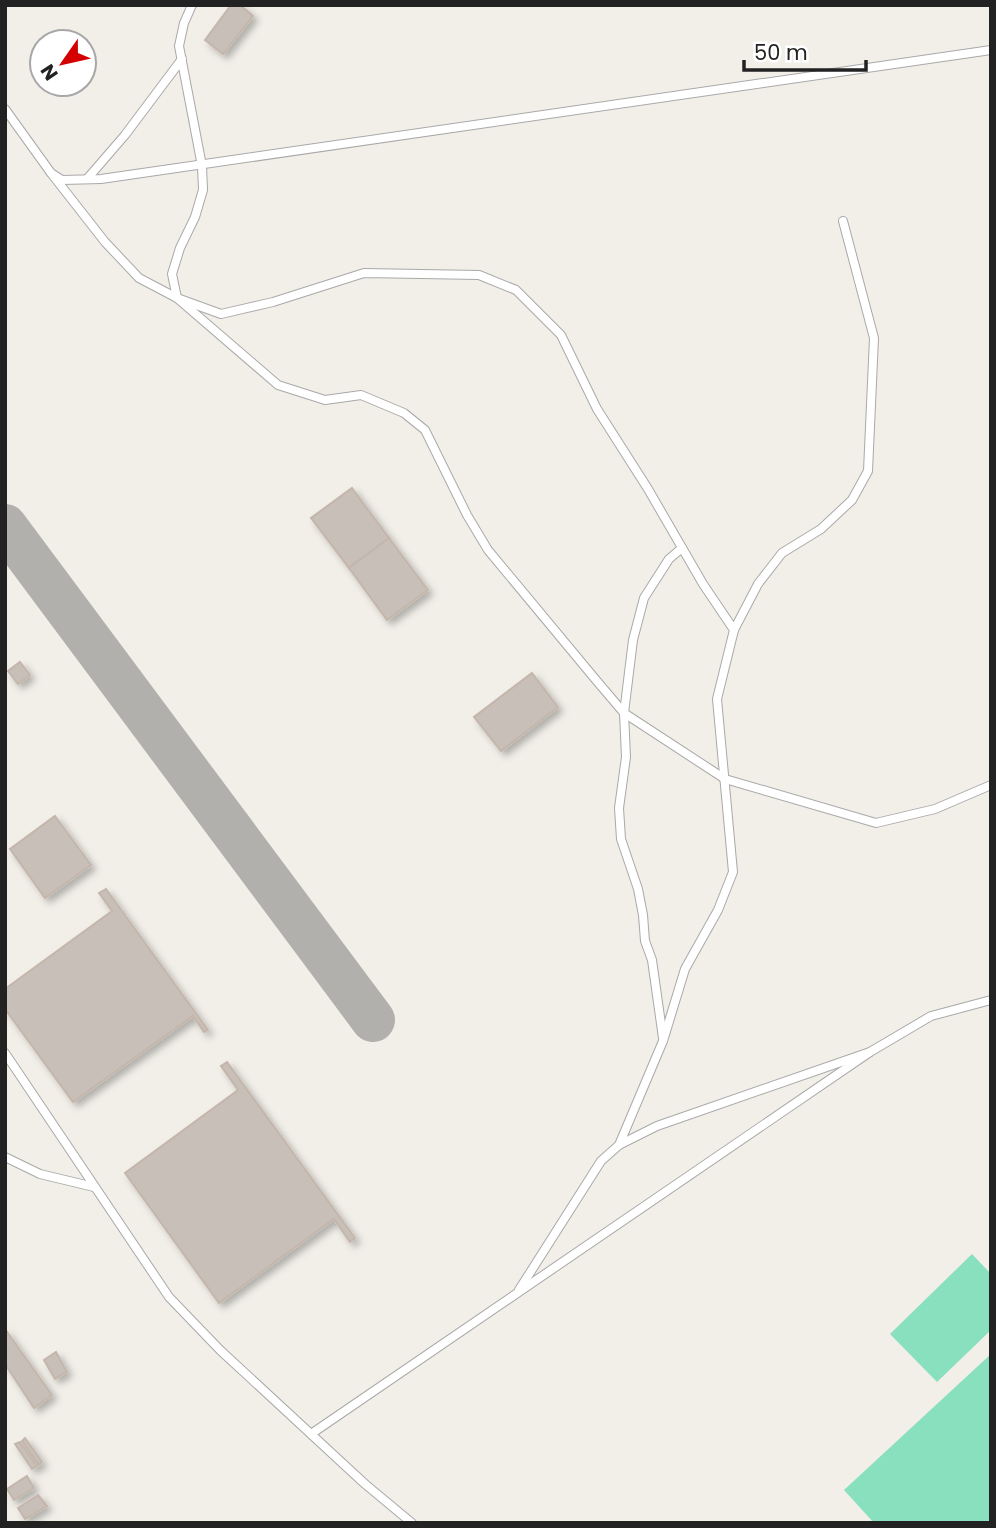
<svg xmlns="http://www.w3.org/2000/svg" width="996" height="1528" viewBox="0 0 996 1528" font-family="Poppins,sans-serif">
	<defs>
		<filter id="shadow"><feDropShadow dx="4.5" dy="4.5" stdDeviation="3.5" flood-color="#0004"/></filter>
	</defs>
	<rect width="100%" height="100%" fill="#f2efe9"/>
	<!-- pitch -->
	<g fill="#88e0be">
		<path d="M 972,1254 L 991,1274 L 991,1330 L 937,1382 L 890,1334 Z"/>
		<path d="M 991,1354 L 991,1523 L 874,1523 L 844,1490 Z"/>
	</g>
	<g fill="none" stroke-linecap="round" stroke-linejoin="round">
		<!-- taxiway -->
		<path stroke="#b1b0ac" stroke-width="44" d="M 5,526 L 373,1020"/>
	</g>
	<!-- building -->
	<g fill="#c7bfb8" stroke="#c4b6ab" stroke-width="2" filter="url(#shadow)">
		<path d="M 231,5 L 240,5 L 253,16 L 223,54 L 205,40 Z"/>
		<path d="M 352,488 L 389,538 L 349,568 L 311,518 Z"/>
		<path d="M 389,538 L 428,590 L 387,620 L 349,568 Z"/>
		<path d="M 20,662 L 30,675 L 18,684 L 8,671 Z"/>
		<path d="M 532,673 L 558,707 L 501,751 L 474,717 Z"/>
		<path d="M 55,816 L 91,865 L 45,898 L 10,849 Z"/>
		<path d="M 106,889 L 208,1030 L 204,1032 L 193,1016 L 73,1102 L 5,1009 L 5,989 L 112,911 L 99,893 Z"/>
		<path d="M 227,1062 L 355,1238 L 350,1242 L 334,1219 L 219,1303 L 125,1173 L 238,1090 L 221,1066 Z"/>
		<path d="M 5,1329 L 52,1395 L 34,1408 L 5,1364 Z"/>
		<path d="M 56,1352 L 67,1372 L 55,1379 L 44,1360 Z"/>
		<path d="M 25,1438 L 42,1462 L 39,1465 L 22,1441 Z"/>
		<path d="M 20,1442 L 37,1466 L 32,1469 L 15,1444 Z"/>
		<path d="M 27,1476 L 34,1488 L 14,1500 L 7,1489 Z"/>
		<path d="M 38,1495 L 47,1506 L 25,1519 L 18,1508 Z"/>
	</g>
	<g fill="none" stroke-linecap="round" stroke-linejoin="round">
		<!-- lane casing -->
		<g stroke="#a9a9a9" stroke-width="10">
			<g id="lane">
				<path d="M 192,5 L 184,23 L 179,46 L 202,166 L 203,190 L 195,217 L 180,248 L 172,274 L 177,298 L 278,385 L 325,400 L 361,395 L 404,413 L 425,430 L 467,515 L 488,550 L 596,680 L 624,713 L 725,779 L 876,823 L 935,809 L 991,785"/>
				<path d="M 5,109 L 51,173 L 62,180 L 101,179 L 991,50"/>
				<path d="M 51,173 L 105,242 L 139,278 L 177,298 L 221,314 L 273,302 L 364,273 L 479,275 L 516,290 L 561,335 L 597,409 L 648,489 L 703,584 L 734,630 L 717,699 L 733,872 L 718,910 L 685,969 L 663,1041 L 619,1145"/>
				<path d="M 87,179 L 125,135 L 182,59"/>
				<path d="M 734,630 L 758,584 L 782,553 L 821,529 L 852,500 L 868,471 L 874,338 L 843,221"/>
				<path d="M 663,1038 L 652,960 L 645,941 L 643,915 L 638,889 L 621,839 L 619,808 L 626,757 L 624,713 L 633,640 L 644,598 L 669,559 L 682,548"/>
				<path d="M 5,1053 L 169,1297 L 220,1350 L 365,1484 L 412,1523"/>
				<path d="M 5,1157 L 40,1174 L 94,1187"/>
				<path d="M 519,1290 L 601,1161 L 619,1145 L 657,1126 L 870,1052 L 931,1016 L 991,1000"/>
				<path d="M 311,1434 L 870,1052"/>
			</g>
		</g>
		<!-- lane -->
		<use href="#lane" stroke="#fff" stroke-width="8"/>
	</g>
	<!-- border -->
	<rect width="996" height="1528" fill="none" stroke="#222222" stroke-width="14"/>
	<!-- north arrow -->
	<g transform="translate(63 63) rotate(236)"><circle r="33" fill="#ffffff" stroke="#a7a7a7" stroke-width="2"/>
	<path d="M0-5L12 26L0 18L-12 26Z" fill="#d40000"/>
	<text y="-10" font-size="19" font-weight="bold" text-anchor="middle" fill="#222222">N</text>
	</g>
	<!-- scale -->
	<path d="M744 60v10h122v-10" fill="none" stroke="#222222" stroke-width="3.5"/>
	<text x="754" y="60" font-size="21" fill="#222222" stroke="#ffffff" stroke-width="5" paint-order="stroke">50 m</text>
</svg>
